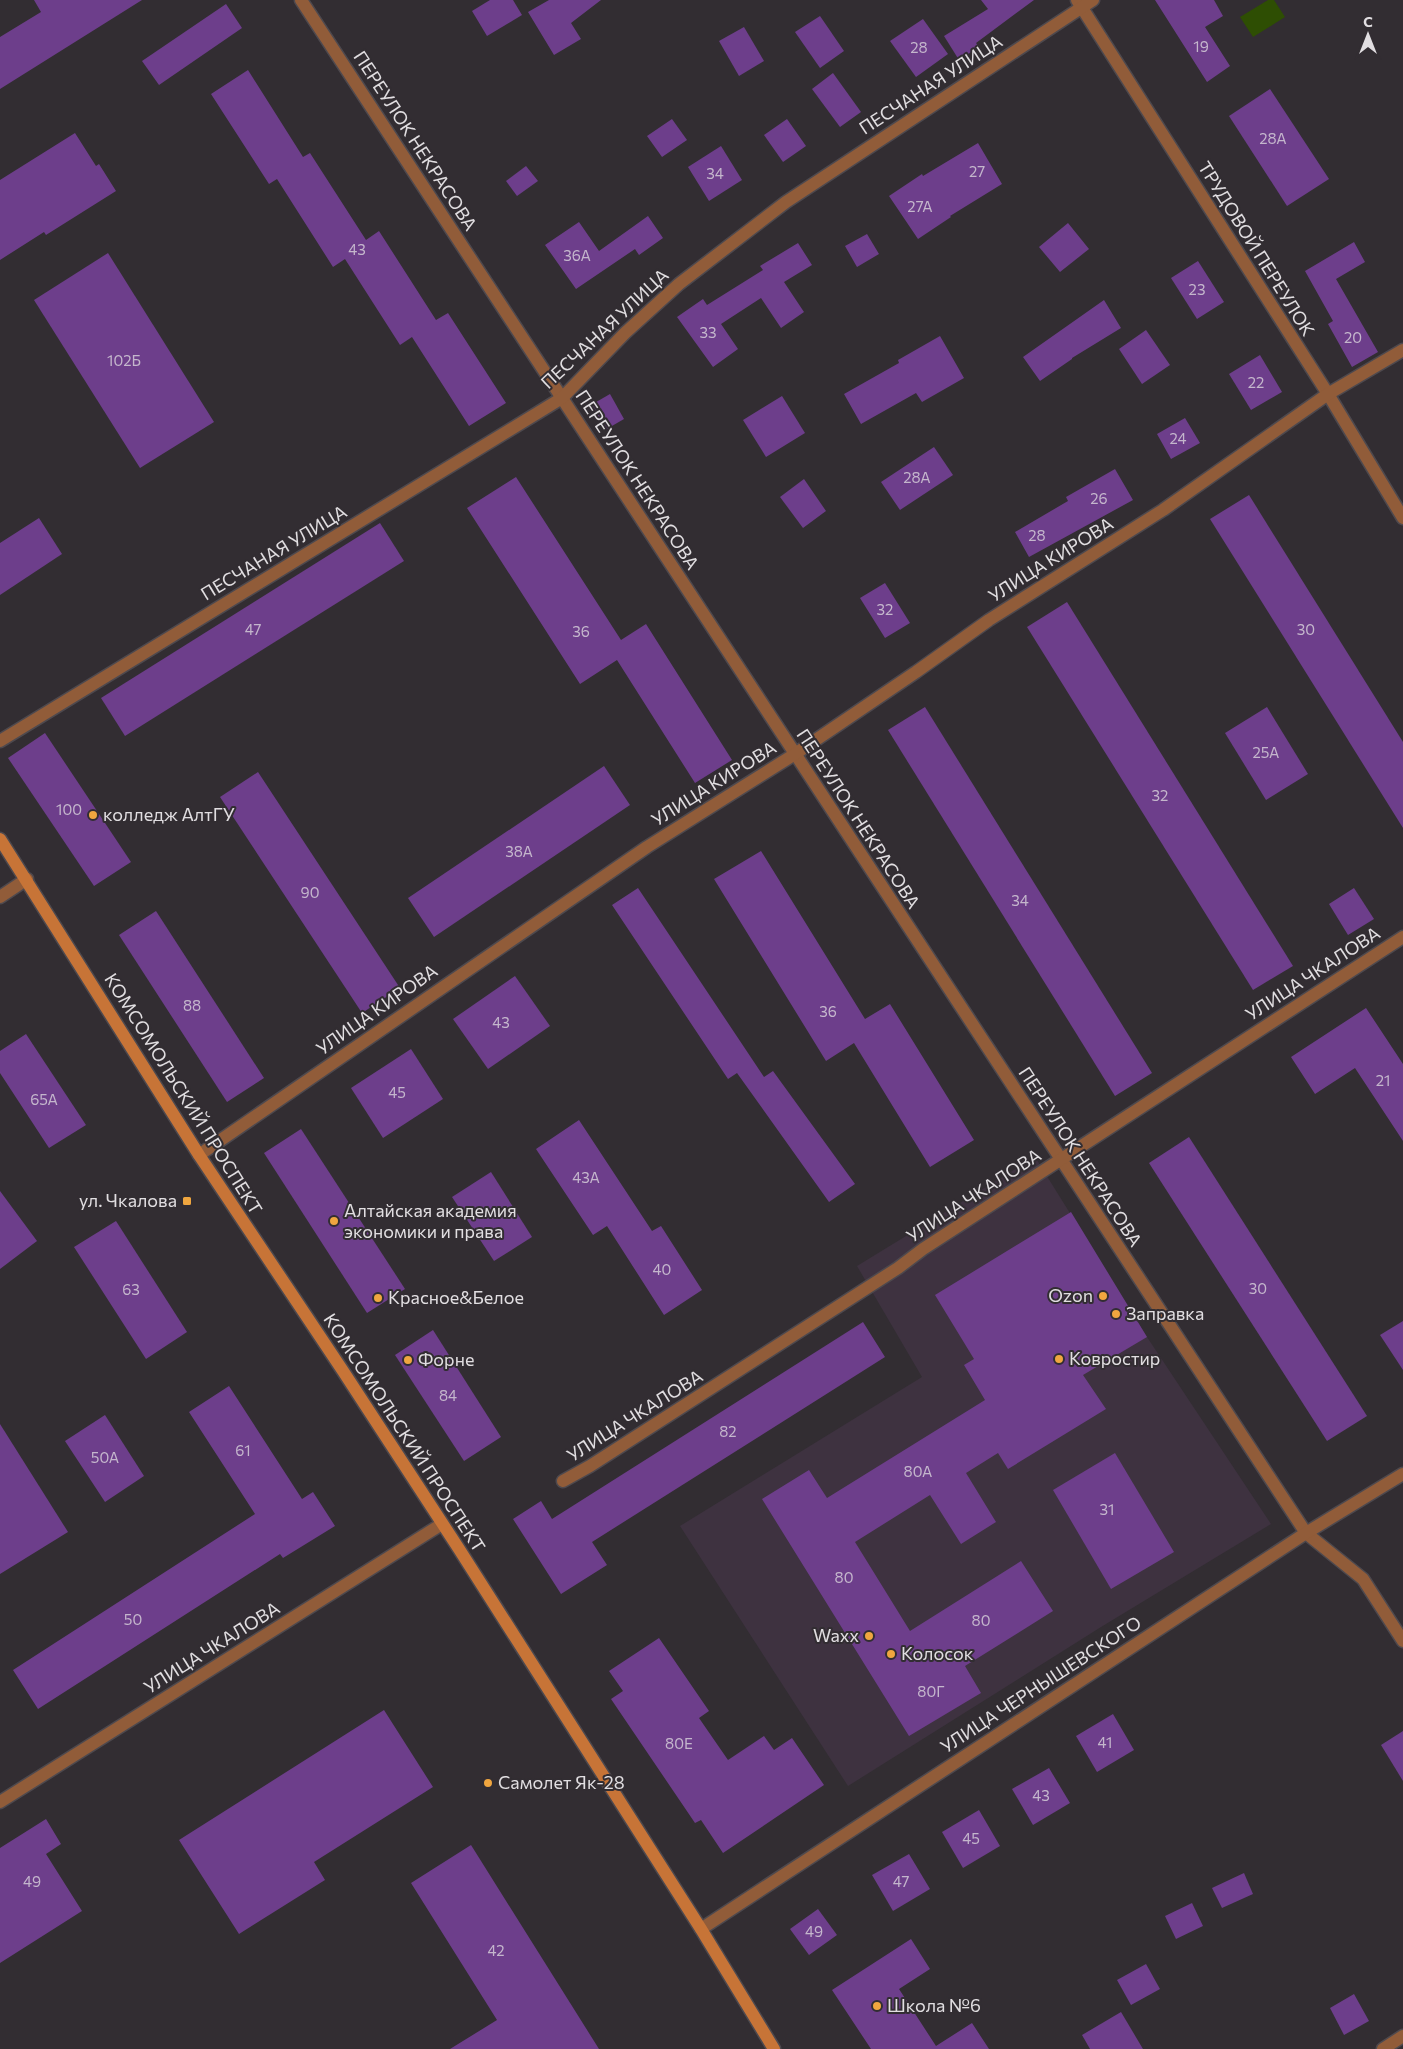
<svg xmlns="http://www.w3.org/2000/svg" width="1403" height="2049" viewBox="0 0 1403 2049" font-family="Commissioner,sans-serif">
	<rect width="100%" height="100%" fill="#322d32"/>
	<!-- commercial -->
	<path fill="#3e3240" d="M 1035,1157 L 1147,1337 L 1271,1524 L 1101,1627 L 848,1786 L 680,1526 L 922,1377 L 857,1266 Z"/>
	<!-- green -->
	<path fill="#2e4e03" d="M 1268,0 L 1274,0 L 1285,17 L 1253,37 L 1240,17 Z"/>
	<!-- building -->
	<g fill="#6d3e8b">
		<path d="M 34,0 L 142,0 L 0,89 L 0,37 L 41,12 Z"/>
		<path d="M 490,0 L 513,0 L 522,15 L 487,36 L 472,11 Z"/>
		<path d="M 549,0 L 601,0 L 571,23 L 581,39 L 554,55 L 528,12 Z"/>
		<path d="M 981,0 L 1034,0 L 976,43 L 979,47 L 959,60 L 944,36 L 988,9 Z"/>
		<path d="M 1155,0 L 1214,0 L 1223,16 L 1205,27 L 1230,66 L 1207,82 Z"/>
		<path d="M 226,4 L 242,28 L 159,85 L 142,61 Z"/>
		<path d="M 820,16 L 844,51 L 820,68 L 795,32 Z"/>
		<path d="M 923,19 L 948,54 L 916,77 L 890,41 Z"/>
		<path d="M 744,27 L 764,61 L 739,76 L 719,41 Z"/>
		<path d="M 248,70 L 303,157 L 310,153 L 366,240 L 379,231 L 436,320 L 448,313 L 506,403 L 469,426 L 412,337 L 400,345 L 345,259 L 333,267 L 277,179 L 269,184 L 211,94 Z"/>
		<path d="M 833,73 L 861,112 L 840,127 L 812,89 Z"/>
		<path d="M 1270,89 L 1329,179 L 1287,206 L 1229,116 Z"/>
		<path d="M 672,119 L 687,140 L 662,157 L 647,136 Z"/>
		<path d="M 787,119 L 806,146 L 783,162 L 764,135 Z"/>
		<path d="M 75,133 L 96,166 L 99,164 L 116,191 L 46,235 L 44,232 L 0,260 L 0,180 Z"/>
		<path d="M 978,143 L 1002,184 L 950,216 L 951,217 L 918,239 L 889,196 L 922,174 L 923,176 Z"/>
		<path d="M 721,146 L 742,180 L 709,201 L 688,167 Z"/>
		<path d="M 526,166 L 538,181 L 517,196 L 506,181 Z"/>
		<path d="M 648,216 L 663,238 L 639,255 L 635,249 L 576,289 L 545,245 L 579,222 L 599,251 Z"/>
		<path d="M 1068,223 L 1089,249 L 1060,272 L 1039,247 Z"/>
		<path d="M 867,234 L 879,254 L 857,267 L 845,246 Z"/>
		<path d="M 1354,242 L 1365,262 L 1336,279 L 1378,352 L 1352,367 L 1328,324 L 1333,321 L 1305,271 Z"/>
		<path d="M 798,243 L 812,265 L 784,282 L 804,312 L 781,328 L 761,298 L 721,324 L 738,349 L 713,367 L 677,317 L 703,299 L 707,305 L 763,270 L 760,266 Z"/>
		<path d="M 108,253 L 214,422 L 140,468 L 34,300 Z"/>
		<path d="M 1198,261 L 1224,302 L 1197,319 L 1171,278 Z"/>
		<path d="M 1104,300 L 1121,328 L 1072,358 L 1072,359 L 1040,381 L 1023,357 Z"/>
		<path d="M 1146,330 L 1170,365 L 1142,384 L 1119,349 Z"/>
		<path d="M 940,336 L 964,378 L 922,402 L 916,393 L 861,424 L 844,394 L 899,363 L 898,360 Z"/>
		<path d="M 1260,355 L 1282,392 L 1251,410 L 1229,374 Z"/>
		<path d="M 610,394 L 624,419 L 605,430 L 591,405 Z"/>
		<path d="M 782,396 L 805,433 L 766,457 L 743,420 Z"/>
		<path d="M 1185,418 L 1200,443 L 1171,459 L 1157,434 Z"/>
		<path d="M 934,447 L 953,475 L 900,510 L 881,482 Z"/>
		<path d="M 1115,469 L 1133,500 L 1029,557 L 1015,532 L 1068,501 L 1066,497 Z"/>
		<path d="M 516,477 L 621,640 L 646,624 L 732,760 L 695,783 L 617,660 L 580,684 L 467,508 Z"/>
		<path d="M 804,479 L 826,511 L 803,528 L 780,497 Z"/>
		<path d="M 1249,495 L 1403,742 L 1403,828 L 1210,519 Z"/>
		<path d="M 39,518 L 62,554 L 0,595 L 0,543 Z"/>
		<path d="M 380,523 L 404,561 L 125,736 L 101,698 Z"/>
		<path d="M 885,583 L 910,623 L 885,638 L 860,598 Z"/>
		<path d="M 1067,602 L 1293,966 L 1253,990 L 1027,627 Z"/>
		<path d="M 925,707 L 1152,1073 L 1115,1096 L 888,730 Z"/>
		<path d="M 1267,707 L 1308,774 L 1266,800 L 1225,733 Z"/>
		<path d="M 45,733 L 131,862 L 94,886 L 8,758 Z"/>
		<path d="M 604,766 L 630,805 L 434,937 L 408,898 Z"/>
		<path d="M 258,772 L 400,988 L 362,1013 L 220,797 Z"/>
		<path d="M 761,851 L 865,1019 L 890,1004 L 974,1140 L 930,1167 L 854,1043 L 826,1061 L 714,879 Z"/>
		<path d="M 638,888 L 764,1077 L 773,1071 L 855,1184 L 829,1202 L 737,1073 L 728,1079 L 612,905 Z"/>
		<path d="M 1354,888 L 1374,919 L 1348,935 L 1329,904 Z"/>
		<path d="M 156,911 L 264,1078 L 227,1102 L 119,935 Z"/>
		<path d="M 515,976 L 550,1026 L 488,1069 L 453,1019 Z"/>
		<path d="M 1366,1008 L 1403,1064 L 1403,1141 L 1355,1068 L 1315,1094 L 1291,1057 Z"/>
		<path d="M 26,1034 L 86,1125 L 49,1148 L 0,1073 L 0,1051 Z"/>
		<path d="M 411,1049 L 443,1099 L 383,1138 L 351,1088 Z"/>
		<path d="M 579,1120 L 652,1231 L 661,1226 L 702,1290 L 664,1315 L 607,1226 L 593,1235 L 536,1149 Z"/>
		<path d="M 301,1129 L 405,1289 L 367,1313 L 264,1153 Z"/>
		<path d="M 1189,1137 L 1367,1416 L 1327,1441 L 1149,1163 Z"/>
		<path d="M 491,1172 L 532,1237 L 494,1261 L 452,1197 Z"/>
		<path d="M 0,1191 L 37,1241 L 0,1269 Z"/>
		<path d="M 1071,1212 L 1147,1337 L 1083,1375 L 1106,1409 L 1008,1469 L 998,1453 L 966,1473 L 996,1522 L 961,1544 L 930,1495 L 855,1542 L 910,1631 L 1021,1561 L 1053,1611 L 965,1666 L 981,1693 L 909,1736 L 762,1499 L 809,1470 L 827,1498 L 985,1400 L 964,1365 L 974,1359 L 935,1295 Z"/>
		<path d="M 116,1221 L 187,1332 L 146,1359 L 74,1247 Z"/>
		<path d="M 1403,1321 L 1403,1370 L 1380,1335 Z"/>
		<path d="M 863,1322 L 885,1357 L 592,1542 L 607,1565 L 561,1594 L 513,1519 L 541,1501 L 552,1519 Z"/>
		<path d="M 433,1330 L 501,1437 L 464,1461 L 395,1355 Z"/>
		<path d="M 229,1386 L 302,1499 L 313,1492 L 335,1526 L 283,1558 L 280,1554 L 38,1709 L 13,1670 L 255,1514 L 189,1412 Z"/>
		<path d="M 105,1415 L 144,1476 L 105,1502 L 65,1441 Z"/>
		<path d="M 0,1424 L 68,1532 L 0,1574 Z"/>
		<path d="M 1115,1453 L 1174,1552 L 1111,1589 L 1053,1490 Z"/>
		<path d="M 659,1638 L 709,1711 L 699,1718 L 728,1760 L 764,1736 L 774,1750 L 792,1738 L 824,1785 L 723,1853 L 701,1820 L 695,1823 L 611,1699 L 623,1691 L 609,1671 Z"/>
		<path d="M 384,1710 L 433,1787 L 314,1862 L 325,1880 L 239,1934 L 179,1840 Z"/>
		<path d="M 1113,1714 L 1134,1750 L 1097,1772 L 1076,1736 Z"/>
		<path d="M 1403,1731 L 1403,1781 L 1381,1745 Z"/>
		<path d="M 1049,1768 L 1070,1803 L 1033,1825 L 1012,1789 Z"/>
		<path d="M 979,1810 L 1000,1846 L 963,1868 L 942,1832 Z"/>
		<path d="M 46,1819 L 61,1844 L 46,1854 L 82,1911 L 0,1963 L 0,1848 Z"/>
		<path d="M 471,1845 L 599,2049 L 450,2049 L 497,2020 L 411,1883 Z"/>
		<path d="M 909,1854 L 930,1889 L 893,1911 L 872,1875 Z"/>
		<path d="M 1244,1873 L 1253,1894 L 1222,1908 L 1212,1888 Z"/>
		<path d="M 1192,1903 L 1203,1926 L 1176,1939 L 1165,1916 Z"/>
		<path d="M 818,1909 L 837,1935 L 809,1955 L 790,1929 Z"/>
		<path d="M 911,1939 L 930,1969 L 899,1989 L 936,2046 L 972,2023 L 989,2049 L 871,2049 L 832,1990 Z"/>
		<path d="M 1146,1964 L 1160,1989 L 1131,2005 L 1117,1980 Z"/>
		<path d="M 1354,1994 L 1369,2021 L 1344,2035 L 1330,2008 Z"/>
		<path d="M 1121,2012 L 1143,2049 L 1090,2049 L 1082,2035 Z"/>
	</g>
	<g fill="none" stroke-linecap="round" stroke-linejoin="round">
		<!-- minor casing -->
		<g stroke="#4e494e" stroke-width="15">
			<g id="minor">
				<path d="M 301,0 L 1306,1533 L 1363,1579 L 1403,1641"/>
				<path d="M 1077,0 L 1328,394 L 1403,518"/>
				<path d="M 0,741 L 562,398 L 625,333 L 679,284 L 786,202 L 1093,0"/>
				<path d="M 0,897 L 27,879"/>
				<path d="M 199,1155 L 647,847 L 795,754 L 916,672 L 989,620 L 1163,510 L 1328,394 L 1403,350"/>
				<path d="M 563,1481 L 590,1466 L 898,1268 L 923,1249 L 1403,937"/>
				<path d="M 0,1802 L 442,1524"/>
				<path d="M 701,1929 L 1306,1533 L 1403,1474"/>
				<path d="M 1383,2049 L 1403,2036"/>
			</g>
		</g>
		<!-- secondary casing -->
		<g stroke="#4e494e" stroke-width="15">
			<path id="secondary" d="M 0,839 L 199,1155 L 343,1371 L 459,1549 L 701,1929 L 774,2049"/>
		</g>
		<!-- minor -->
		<use href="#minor" stroke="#915c39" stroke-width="12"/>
		<!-- secondary -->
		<use href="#secondary" stroke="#c77437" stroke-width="12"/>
	</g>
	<!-- markers -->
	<g fill="#f0a63f" stroke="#322d32" stroke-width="2">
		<circle cx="93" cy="815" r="5"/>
		<rect x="182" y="1196" width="10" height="10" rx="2.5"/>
		<circle cx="334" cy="1221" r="5"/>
		<circle cx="1103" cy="1296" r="5"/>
		<circle cx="378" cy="1298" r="5"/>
		<circle cx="1116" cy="1314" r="5"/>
		<circle cx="1059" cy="1359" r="5"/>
		<circle cx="408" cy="1360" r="5"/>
		<circle cx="869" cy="1636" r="5"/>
		<circle cx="891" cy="1654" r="5"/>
		<circle cx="488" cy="1783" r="5"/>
		<circle cx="877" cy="2006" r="5"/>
	</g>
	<g text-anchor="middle" stroke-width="4" stroke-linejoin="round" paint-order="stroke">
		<!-- number labels -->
		<g font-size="15" fill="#c4b6cc">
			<text x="1201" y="52">19</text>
			<text x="919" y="53">28</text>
			<text x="1273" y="144">28A</text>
			<text x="977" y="177">27</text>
			<text x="715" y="179">34</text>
			<text x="920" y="212">27А</text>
			<text x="357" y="255">43</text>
			<text x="577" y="261">36А</text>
			<text x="1197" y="295">23</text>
			<text x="708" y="338">33</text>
			<text x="1353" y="343">20</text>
			<text x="124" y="366">102Б</text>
			<text x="1256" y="388">22</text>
			<text x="1178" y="444">24</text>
			<text x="917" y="483">28А</text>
			<text x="1099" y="504">26</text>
			<text x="1037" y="541">28</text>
			<text x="885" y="615">32</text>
			<text x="253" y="635">47</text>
			<text x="1306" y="635">30</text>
			<text x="581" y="637">36</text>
			<text x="1266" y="758">25А</text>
			<text x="1160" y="801">32</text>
			<text x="69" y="815">100</text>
			<text x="519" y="857">38А</text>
			<text x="310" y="898">90</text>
			<text x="1020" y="906">34</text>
			<text x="192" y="1011">88</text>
			<text x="828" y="1017">36</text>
			<text x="501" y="1028">43</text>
			<text x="1383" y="1086">21</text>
			<text x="397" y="1098">45</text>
			<text x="44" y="1105">65А</text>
			<text x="586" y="1183">43А</text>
			<text x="662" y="1275">40</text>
			<text x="1258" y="1294">30</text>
			<text x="131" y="1295">63</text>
			<text x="448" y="1401">84</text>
			<text x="728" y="1437">82</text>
			<text x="243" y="1456">61</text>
			<text x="105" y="1463">50А</text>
			<text x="918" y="1477">80А</text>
			<text x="1107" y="1515">31</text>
			<text x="844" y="1583">80</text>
			<text x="133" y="1625">50</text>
			<text x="981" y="1626">80</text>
			<text x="931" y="1697">80Г</text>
			<text x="1105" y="1748">41</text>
			<text x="679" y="1749">80Е</text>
			<text x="1041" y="1801">43</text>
			<text x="971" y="1844">45</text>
			<text x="32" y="1887">49</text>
			<text x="901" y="1887">47</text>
			<text x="814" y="1937">49</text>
			<text x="496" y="1956">42</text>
		</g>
		<!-- street labels -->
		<g font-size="18" fill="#e1dee1" stroke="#322d32">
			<text transform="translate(931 85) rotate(-33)" y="6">ПЕСЧАНАЯ УЛИЦА</text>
			<text transform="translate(415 141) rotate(57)" y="6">ПЕРЕУЛОК НЕКРАСОВА</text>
			<text transform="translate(1256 249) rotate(58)" y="6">ТРУДОВОЙ ПЕРЕУЛОК</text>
			<text transform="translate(605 329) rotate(-43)" y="6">ПЕСЧАНАЯ УЛИЦА</text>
			<text transform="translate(637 480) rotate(57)" y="6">ПЕРЕУЛОК НЕКРАСОВА</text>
			<text transform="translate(274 553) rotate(-31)" y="6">ПЕСЧАНАЯ УЛИЦА</text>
			<text transform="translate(1051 560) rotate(-32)" y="6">УЛИЦА КИРОВА</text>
			<text transform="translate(714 784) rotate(-32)" y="6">УЛИЦА КИРОВА</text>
			<text transform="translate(858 819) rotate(57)" y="6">ПЕРЕУЛОК НЕКРАСОВА</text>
			<text transform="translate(1313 974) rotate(-33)" y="6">УЛИЦА ЧКАЛОВА</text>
			<text transform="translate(377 1010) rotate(-35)" y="6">УЛИЦА КИРОВА</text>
			<text transform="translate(183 1094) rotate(58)" y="6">КОМСОМОЛЬСКИЙ ПРОСПЕКТ</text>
			<text transform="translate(1080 1157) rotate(57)" y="6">ПЕРЕУЛОК НЕКРАСОВА</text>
			<text transform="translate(974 1196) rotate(-33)" y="6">УЛИЦА ЧКАЛОВА</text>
			<text transform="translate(635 1416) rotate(-32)" y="6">УЛИЦА ЧКАЛОВА</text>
			<text transform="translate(404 1433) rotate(57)" y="6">КОМСОМОЛЬСКИЙ ПРОСПЕКТ</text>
			<text transform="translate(212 1648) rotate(-32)" y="6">УЛИЦА ЧКАЛОВА</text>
			<text transform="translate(1041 1685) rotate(-33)" y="6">УЛИЦА ЧЕРНЫШЕВСКОГО</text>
		</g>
		<!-- poi labels -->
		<g font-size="18" fill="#e1dee1" stroke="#322d32" text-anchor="start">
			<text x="103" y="821">колледж АлтГУ</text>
			<text x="177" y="1207" text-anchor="end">ул. Чкалова</text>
			<text x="344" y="1217">Алтайская академия<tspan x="344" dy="21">экономики и права</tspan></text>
			<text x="1093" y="1302" text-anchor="end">Ozon</text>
			<text x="388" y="1304">Красное&amp;Белое</text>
			<text x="1126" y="1320">Заправка</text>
			<text x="1069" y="1365">Ковростир</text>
			<text x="418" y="1366">Форне</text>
			<text x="859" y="1642" text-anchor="end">Waxx</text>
			<text x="901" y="1660">Колосок</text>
			<text x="498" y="1789">Самолет Як-28</text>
			<text x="887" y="2012">Школа №6</text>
		</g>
	</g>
	<!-- north arrow -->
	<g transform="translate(1368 35)" stroke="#322d32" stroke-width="4" paint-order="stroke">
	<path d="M0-4L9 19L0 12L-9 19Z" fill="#e1dee1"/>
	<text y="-8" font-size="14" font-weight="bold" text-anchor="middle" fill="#e1dee1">С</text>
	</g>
</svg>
